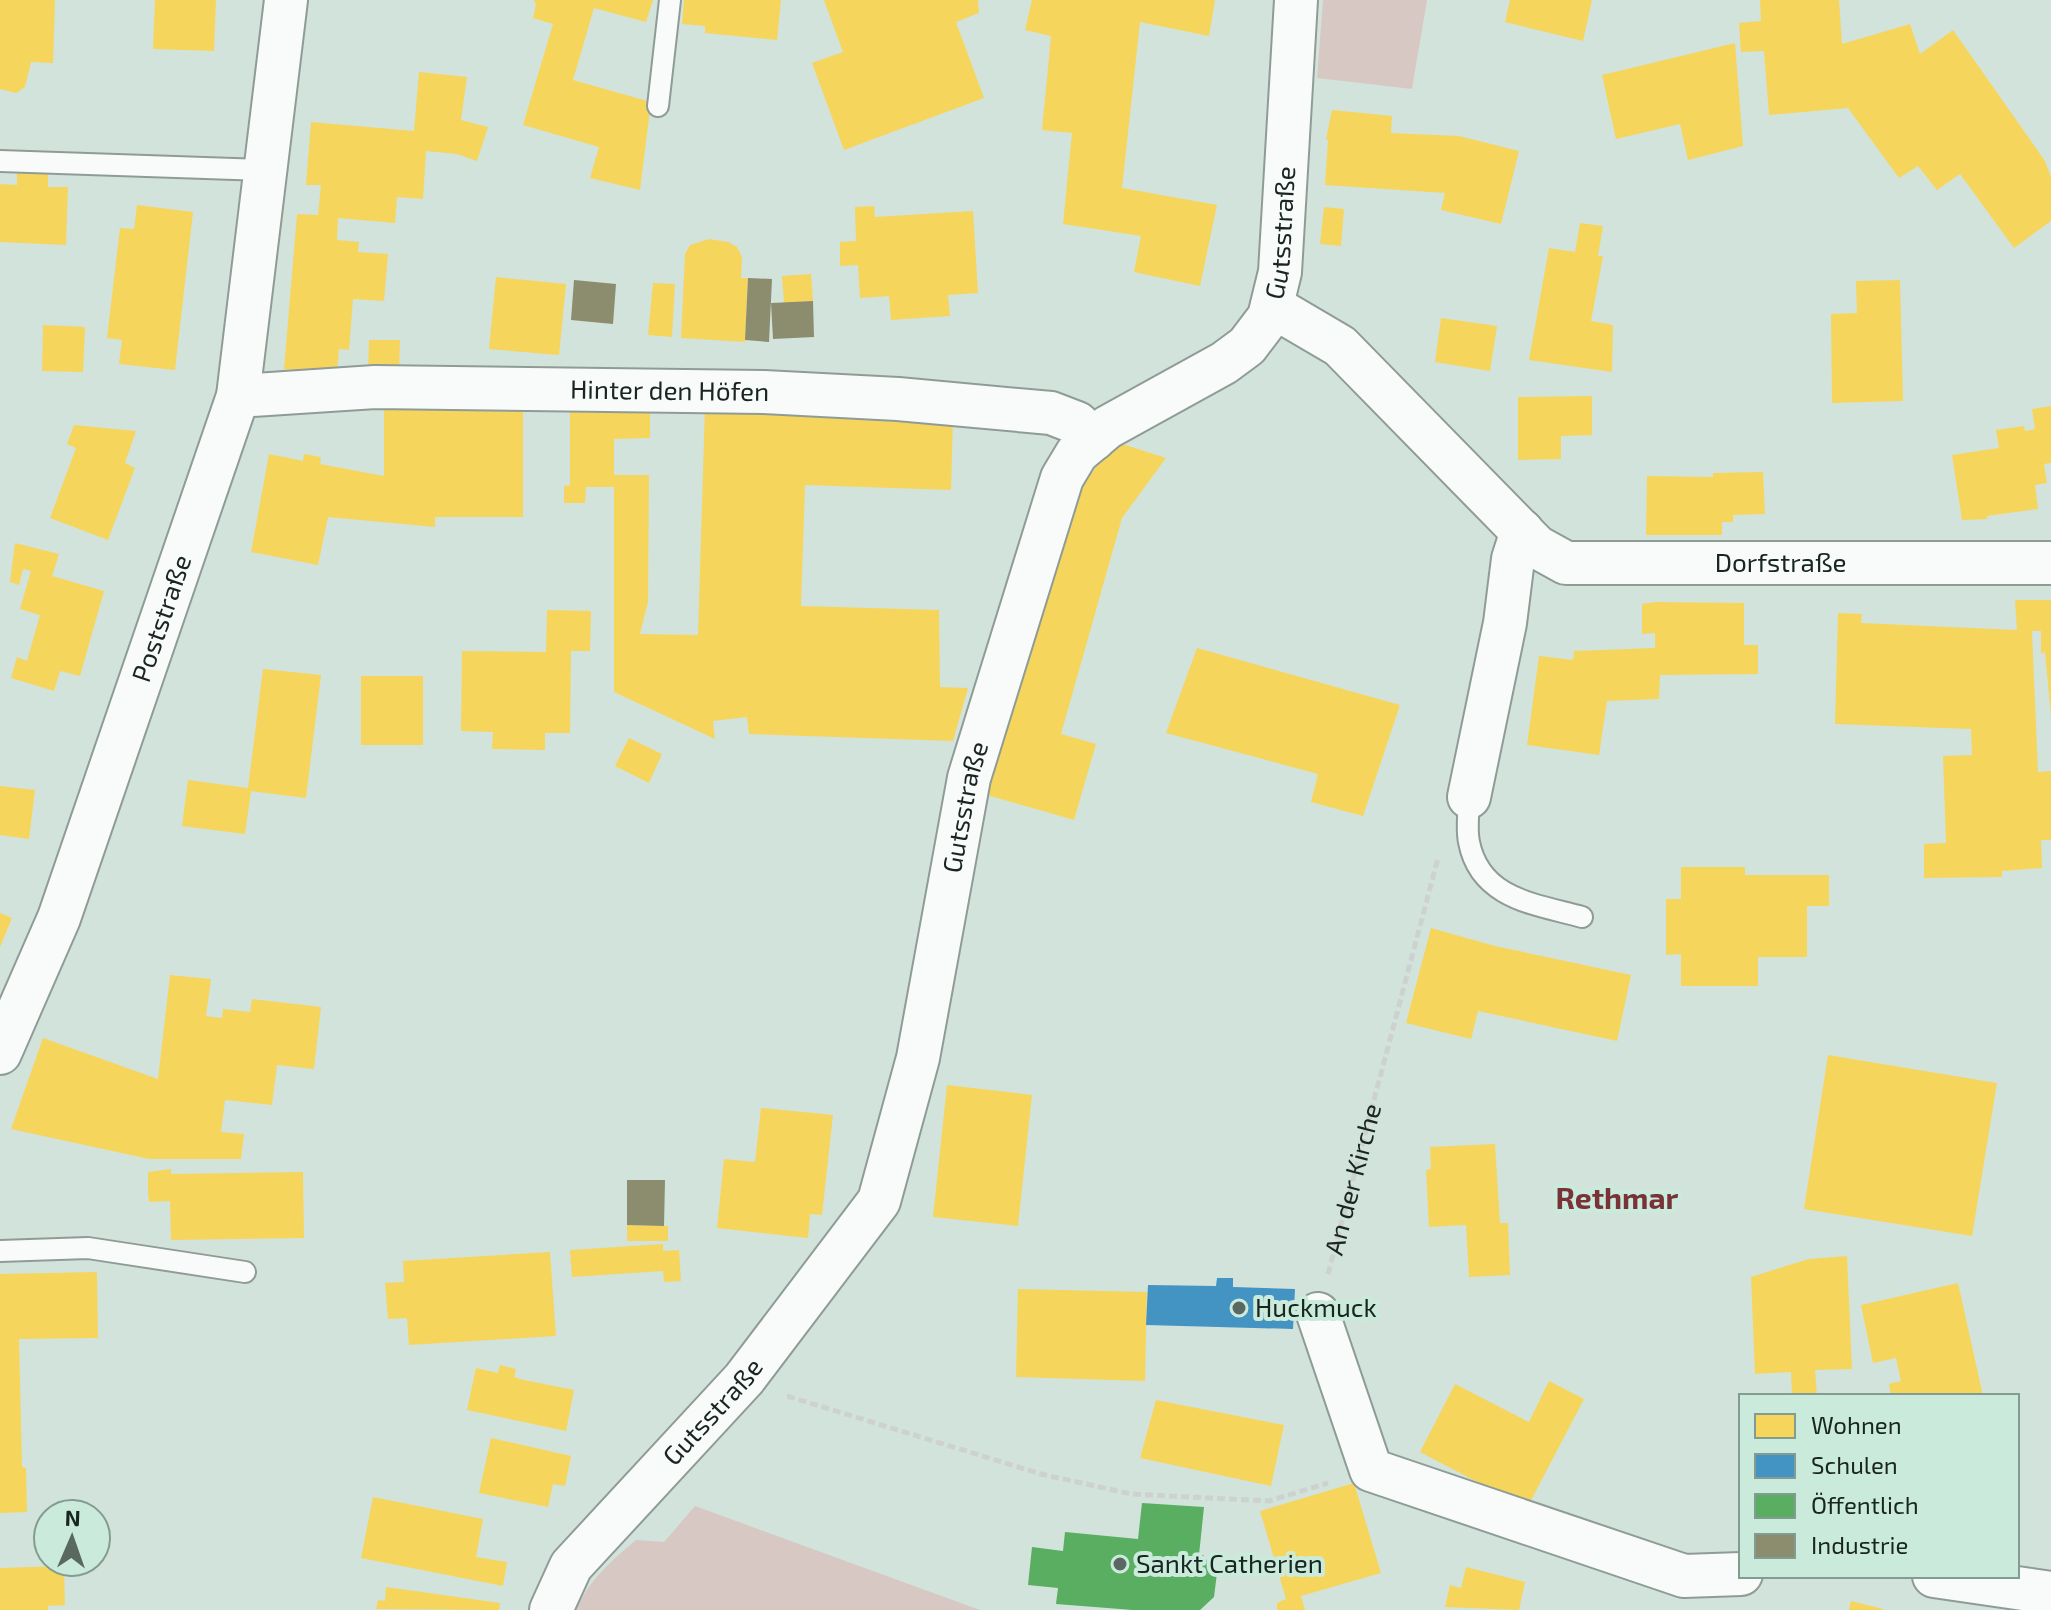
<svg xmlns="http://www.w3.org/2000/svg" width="2051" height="1610" viewBox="0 0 2051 1610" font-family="'Exo 2',sans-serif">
	<rect width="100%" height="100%" fill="#d2e3db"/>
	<!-- green -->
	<g fill="#d8c8c4">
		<path d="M 1323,0 L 1427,0 L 1412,89 L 1317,78 Z"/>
		<path d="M 695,1506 L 980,1610 L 576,1610 C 589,1580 611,1561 636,1540 L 664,1542 Z"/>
	</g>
	<!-- homes -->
	<g fill="#f6d55c">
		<path d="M 0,0 L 55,0 L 53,63 L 31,62 L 25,87 L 16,93 L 0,89 Z"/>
		<path d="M 155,0 L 216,0 L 214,51 L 153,49 Z"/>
		<path d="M 534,0 L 653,0 L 646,22 L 594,8 L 573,80 L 651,102 L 640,190 L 590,178 L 599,147 L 523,125 L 553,24 L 533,18 L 536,5 Z"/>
		<path d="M 684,0 L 781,0 L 777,40 L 705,33 L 705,26 L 682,24 Z"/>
		<path d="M 824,0 L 978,0 L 979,13 L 956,22 L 984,98 L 844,150 L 812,63 L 843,52 Z"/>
		<path d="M 1032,0 L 1215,0 L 1209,36 L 1140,22 L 1122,188 L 1217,205 L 1200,286 L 1134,272 L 1141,236 L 1063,224 L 1072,133 L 1042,130 L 1051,36 L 1025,30 Z"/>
		<path d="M 1510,0 L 1592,0 L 1583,41 L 1505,22 Z"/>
		<path d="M 1760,0 L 1839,0 L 1842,44 L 1910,24 L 1920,54 L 1953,30 L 2045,161 L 2051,177 L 2051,221 L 2014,248 L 1960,174 L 1937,190 L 1918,166 L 1899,178 L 1848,108 L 1769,115 L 1764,51 L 1741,52 L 1739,23 L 1761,21 Z"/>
		<path d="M 1735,43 L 1743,146 L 1688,160 L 1680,124 L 1616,139 L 1602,75 Z"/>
		<path d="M 419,72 L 467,77 L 461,120 L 488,127 L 477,161 L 457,154 L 426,151 L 423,199 L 397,197 L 395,223 L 338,218 L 337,240 L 359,242 L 358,252 L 388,254 L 384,301 L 353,299 L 349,350 L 339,349 L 337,374 L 284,369 L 297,214 L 318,215 L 321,185 L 306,185 L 311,122 L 414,131 Z"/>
		<path d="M 1332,110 L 1392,116 L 1391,133 L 1459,136 L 1519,151 L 1501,224 L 1441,210 L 1445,193 L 1325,185 L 1328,140 L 1326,139 Z"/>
		<path d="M 17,172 L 48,173 L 48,187 L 68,187 L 66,245 L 0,242 L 0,184 L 17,185 Z"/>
		<path d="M 137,205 L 193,212 L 175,370 L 119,364 L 122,340 L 107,338 L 120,228 L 134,229 Z"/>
		<path d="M 874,206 L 875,217 L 973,211 L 978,293 L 948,295 L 950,316 L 891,320 L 889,296 L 860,298 L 858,265 L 840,266 L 840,242 L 856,241 L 855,207 Z"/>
		<path d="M 1324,207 L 1344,209 L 1341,246 L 1320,244 Z"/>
		<path d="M 1580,223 L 1603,226 L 1598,256 L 1603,256 L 1591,321 L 1613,325 L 1612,372 L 1529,360 L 1549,248 L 1575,252 Z"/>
		<path d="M 709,239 L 728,242 L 737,247 L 742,257 L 741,278 L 748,278 L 745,342 L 681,338 L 685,254 L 690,245 Z"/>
		<path d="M 811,274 L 813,301 L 784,303 L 782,276 Z"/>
		<path d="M 496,277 L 566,284 L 559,355 L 489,349 Z"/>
		<path d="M 1900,280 L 1903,401 L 1832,403 L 1831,314 L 1857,313 L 1856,281 Z"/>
		<path d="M 653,283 L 675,284 L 672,337 L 648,335 Z"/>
		<path d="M 1441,318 L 1497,326 L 1490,371 L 1435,362 Z"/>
		<path d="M 43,325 L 85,327 L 83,372 L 42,371 Z"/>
		<path d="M 369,340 L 400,340 L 399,372 L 368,371 Z"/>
		<path d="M 1592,396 L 1592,435 L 1561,436 L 1561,459 L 1518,460 L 1518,397 Z"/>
		<path d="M 384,402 L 523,402 L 523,517 L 435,517 L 435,527 L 328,517 L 318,565 L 251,552 L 269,454 L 303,461 L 304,454 L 321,457 L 320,464 L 384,476 Z"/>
		<path d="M 570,403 L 650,405 L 650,438 L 614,439 L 614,475 L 649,475 L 648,602 L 640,634 L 698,635 L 705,406 L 953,416 L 951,490 L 805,485 L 801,606 L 939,610 L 940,687 L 968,688 L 953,741 L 749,734 L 747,717 L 713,721 L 715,739 L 614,692 L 614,487 L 586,487 L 585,503 L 564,503 L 564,486 L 570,485 Z"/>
		<path d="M 2051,406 L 2051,463 L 2044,464 L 2047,483 L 2035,485 L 2038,509 L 1987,516 L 1987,519 L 1962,520 L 1952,455 L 1999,448 L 1996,430 L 2024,426 L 2025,431 L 2035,429 L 2032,409 Z"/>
		<path d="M 74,425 L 136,431 L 125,463 L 135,468 L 108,540 L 50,518 L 76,448 L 67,444 Z"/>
		<path d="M 1116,442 L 1166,458 L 1122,518 L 1061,734 L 1096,744 L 1074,820 L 987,795 L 1070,500 Z"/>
		<path d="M 1763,472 L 1765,514 L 1733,515 L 1733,522 L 1722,522 L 1722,535 L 1646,535 L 1647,476 L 1713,477 L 1713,473 Z"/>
		<path d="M 15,543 L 59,554 L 52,576 L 104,591 L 80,676 L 60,671 L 54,691 L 11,678 L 17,657 L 27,661 L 40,615 L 20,609 L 31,571 L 23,569 L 19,585 L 10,582 Z"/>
		<path d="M 2015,600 L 2051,600 L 2051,717 L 2045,652 L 2041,654 L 2041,631 L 2032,631 L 2038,772 L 2051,771 L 2051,840 L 2041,840 L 2042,868 L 2002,871 L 2002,877 L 1924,878 L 1924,844 L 1946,843 L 1943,756 L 1972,755 L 1971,729 L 1835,724 L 1838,613 L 1862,614 L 1861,623 L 2017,630 Z"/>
		<path d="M 1656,602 L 1744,603 L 1744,645 L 1758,645 L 1758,674 L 1660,675 L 1659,699 L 1607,701 L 1599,755 L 1527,745 L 1539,656 L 1573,660 L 1574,651 L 1655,648 L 1655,633 L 1642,634 L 1642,604 Z"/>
		<path d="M 547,610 L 591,611 L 590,651 L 571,651 L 570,733 L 545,733 L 545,750 L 492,749 L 493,732 L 461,731 L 462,651 L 546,652 Z"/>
		<path d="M 1197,648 L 1400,705 L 1363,816 L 1311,802 L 1318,774 L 1166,733 Z"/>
		<path d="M 263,669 L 321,675 L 306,798 L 251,791 L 245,834 L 182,826 L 188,780 L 248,788 Z"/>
		<rect x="361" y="676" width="62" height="69"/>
		<path d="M 629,738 L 662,754 L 649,783 L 615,766 Z"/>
		<path d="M 0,786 L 35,790 L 29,839 L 0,835 Z"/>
		<path d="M 1681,867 L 1745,867 L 1745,875 L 1829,875 L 1829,906 L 1807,906 L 1807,957 L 1758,957 L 1758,986 L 1681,986 L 1681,954 L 1666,955 L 1666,899 L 1681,899 Z"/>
		<path d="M 0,913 L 12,918 L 0,947 Z"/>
		<path d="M 1431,928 L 1495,946 L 1631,975 L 1617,1041 L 1478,1011 L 1471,1039 L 1406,1023 Z"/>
		<path d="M 170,975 L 211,979 L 206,1016 L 222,1018 L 223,1009 L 250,1012 L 252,999 L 321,1007 L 314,1069 L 277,1065 L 272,1105 L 225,1100 L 221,1132 L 244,1134 L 241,1159 L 149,1159 L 11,1129 L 43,1038 L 158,1079 Z"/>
		<path d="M 1828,1055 L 1997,1083 L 1972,1236 L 1804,1209 Z"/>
		<path d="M 947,1085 L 1032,1095 L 1018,1226 L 933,1217 Z"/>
		<path d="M 761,1108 L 833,1115 L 822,1215 L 810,1214 L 808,1238 L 717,1228 L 724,1159 L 755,1162 Z"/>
		<path d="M 1495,1144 L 1500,1223 L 1508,1223 L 1510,1275 L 1469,1277 L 1466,1225 L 1429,1227 L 1426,1170 L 1431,1169 L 1430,1147 Z"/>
		<path d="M 171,1169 L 171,1174 L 303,1172 L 304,1238 L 171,1240 L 170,1201 L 149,1202 L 148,1192 L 148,1172 Z"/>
		<path d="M 627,1225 L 668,1226 L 668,1241 L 627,1241 Z"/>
		<path d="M 663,1244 L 663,1251 L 679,1250 L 681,1281 L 664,1282 L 663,1271 L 572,1277 L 570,1250 Z"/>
		<path d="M 550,1252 L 556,1336 L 409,1345 L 407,1318 L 388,1319 L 385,1283 L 404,1282 L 403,1261 Z"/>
		<path d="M 1847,1256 L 1852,1369 L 1815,1370 L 1817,1396 L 1792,1396 L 1791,1372 L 1755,1374 L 1751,1277 L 1809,1259 Z"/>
		<path d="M 97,1272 L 98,1338 L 19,1339 L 22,1467 L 26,1468 L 27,1512 L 0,1513 L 0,1274 Z"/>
		<path d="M 1958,1283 L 1983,1396 L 1891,1396 L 1889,1384 L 1901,1381 L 1896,1358 L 1873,1363 L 1861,1305 Z"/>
		<path d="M 1018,1289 L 1147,1292 L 1145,1381 L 1016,1377 Z"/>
		<path d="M 500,1365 L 516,1369 L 514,1377 L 524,1380 L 574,1390 L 566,1431 L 467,1410 L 476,1368 L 498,1373 Z"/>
		<path d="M 1549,1381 L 1584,1399 L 1527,1508 L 1420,1452 L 1455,1384 L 1529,1422 Z"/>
		<path d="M 1156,1400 L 1284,1425 L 1271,1486 L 1140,1458 Z"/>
		<path d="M 491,1438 L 571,1456 L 565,1486 L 553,1484 L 548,1507 L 479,1493 Z"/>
		<path d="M 1354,1483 L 1381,1573 L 1301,1596 L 1305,1610 L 1277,1610 L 1277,1603 L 1286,1599 L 1260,1511 Z"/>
		<path d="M 373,1497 L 483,1519 L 476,1557 L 507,1562 L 503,1586 L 361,1558 Z"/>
		<path d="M 64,1566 L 65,1605 L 48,1606 L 48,1610 L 0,1610 L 0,1568 Z"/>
		<path d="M 1466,1567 L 1525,1582 L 1519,1610 L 1445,1607 L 1450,1585 L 1461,1588 Z"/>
		<path d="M 386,1587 L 500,1603 L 499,1610 L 376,1609 L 378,1600 L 385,1601 Z"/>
		<path d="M 1851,1601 L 1883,1609 L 1883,1610 L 1849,1610 Z"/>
	</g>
	<!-- schools -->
	<path fill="#4393c3" d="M 1217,1278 L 1233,1278 L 1233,1287 L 1295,1289 L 1293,1329 L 1146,1325 L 1148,1285 L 1216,1286 Z"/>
	<!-- public -->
	<path fill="#5aae61" d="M 1142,1503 L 1204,1507 L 1199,1555 L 1203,1555 L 1217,1573 L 1214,1597 L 1200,1610 L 1133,1610 L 1056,1604 L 1058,1588 L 1028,1585 L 1032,1547 L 1063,1551 L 1065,1532 L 1138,1539 Z"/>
	<!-- industry -->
	<g fill="#8c8c6e">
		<path d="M 748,278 L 772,279 L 769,342 L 745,340 Z"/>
		<path d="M 574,280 L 616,284 L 613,324 L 571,320 Z"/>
		<path d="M 813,301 L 814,337 L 773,339 L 771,303 Z"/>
		<path d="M 627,1180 L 665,1180 L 664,1226 L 627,1225 Z"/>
	</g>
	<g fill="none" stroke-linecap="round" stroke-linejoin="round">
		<!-- service casing -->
		<g stroke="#8f9c96" stroke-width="24">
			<g id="service">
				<path d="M 658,106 L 670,0"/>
				<path d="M 0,161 L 264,170"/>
				<path d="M 1469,797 C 1469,811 1466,828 1469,842 C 1480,899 1535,904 1582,917"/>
				<path d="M 0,1251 L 88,1248 L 245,1272"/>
			</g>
		</g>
		<!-- minor casing -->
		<g stroke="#8f9c96" stroke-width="46">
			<g id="minor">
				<path id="s2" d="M 1272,306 L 1340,346 L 1537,547 L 1566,563 L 2051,563"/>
				<path id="s3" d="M 238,396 L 375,387 L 764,392 L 898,399 L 1051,413 L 1077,423 L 1094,439"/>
				<path d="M 1469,797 L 1505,623 L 1513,559 L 1522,531"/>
				<path id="s4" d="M 0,1053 L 59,918 L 238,396 L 286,0"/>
				<path d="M 1318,1314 L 1371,1470 L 1684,1576 L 1741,1574"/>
				<path d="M 1934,1576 L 2051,1593"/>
				<path id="s5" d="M 551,1610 L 571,1566 L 744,1379 L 879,1201 L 918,1058 L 969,778 L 1062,478 L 1077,453 L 1108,427 L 1224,363 L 1247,346 L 1269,317 L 1280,272 L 1296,0"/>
			</g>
		</g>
		<!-- path -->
		<g stroke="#cdd2d0" stroke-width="5" stroke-dasharray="8 4" stroke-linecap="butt">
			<path id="s1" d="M 1328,1274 L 1438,858"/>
			<path d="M 787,1396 L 1041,1474 L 1131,1494 L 1269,1501 L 1328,1483"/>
		</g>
		<!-- service -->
		<use href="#service" stroke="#f8fbfa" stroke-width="20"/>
		<!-- minor -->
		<use href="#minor" stroke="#f8fbfa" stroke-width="42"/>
	</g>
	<!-- markers -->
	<g fill="#596861" stroke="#caebdc" stroke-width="3">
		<circle cx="1239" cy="1308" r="8"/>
		<circle cx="1120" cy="1564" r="8"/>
	</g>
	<g text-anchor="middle" stroke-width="8" stroke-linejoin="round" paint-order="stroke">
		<!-- street labels -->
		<g font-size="26" fill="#182520" stroke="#caebdc">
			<text dy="9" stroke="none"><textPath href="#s5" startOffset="1626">Gutsstraße</textPath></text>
			<text dy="9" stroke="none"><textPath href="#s3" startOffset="432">Hinter den Höfen</textPath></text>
			<text dy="9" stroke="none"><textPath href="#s2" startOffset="608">Dorfstraße</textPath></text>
			<text dy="9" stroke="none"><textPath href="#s4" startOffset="464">Poststraße</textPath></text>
			<text dy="9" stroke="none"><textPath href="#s5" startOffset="930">Gutsstraße</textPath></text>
			<text dy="9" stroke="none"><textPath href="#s1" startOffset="98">An der Kirche</textPath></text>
			<text dy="9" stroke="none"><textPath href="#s5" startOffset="258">Gutsstraße</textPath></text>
		</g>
		<!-- poi labels -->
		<g font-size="26" fill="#182520" stroke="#caebdc" text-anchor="start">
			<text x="1255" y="1317">Huckmuck</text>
			<text x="1136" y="1573">Sankt Catherien</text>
		</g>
		<!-- quarter labels -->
		<g font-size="30" font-weight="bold" fill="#793237" stroke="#caebdc">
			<text x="1617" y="1209">Rethmar</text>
		</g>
	</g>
	<!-- legend -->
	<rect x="1739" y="1394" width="280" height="184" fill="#caebdc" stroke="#839c91" stroke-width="2"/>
	<rect x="1755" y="1414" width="40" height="24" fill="#f6d55c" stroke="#839c91" stroke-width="2"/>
	<text x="1811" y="1434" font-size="24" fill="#182520">Wohnen</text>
	<rect x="1755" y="1454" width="40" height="24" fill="#4393c3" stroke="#839c91" stroke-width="2"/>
	<text x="1811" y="1474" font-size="24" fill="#182520">Schulen</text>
	<rect x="1755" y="1494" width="40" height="24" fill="#5aae61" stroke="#839c91" stroke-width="2"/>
	<text x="1811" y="1514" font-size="24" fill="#182520">Öffentlich</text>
	<rect x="1755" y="1534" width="40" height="24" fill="#8c8c6e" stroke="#839c91" stroke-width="2"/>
	<text x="1811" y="1554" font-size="24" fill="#182520">Industrie</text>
	<!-- north arrow -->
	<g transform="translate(72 1538) rotate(2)"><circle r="38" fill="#caebdc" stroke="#839c91" stroke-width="2"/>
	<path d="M0-6L14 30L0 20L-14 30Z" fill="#596861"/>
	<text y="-12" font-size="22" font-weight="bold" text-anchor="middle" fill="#182520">N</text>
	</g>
</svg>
